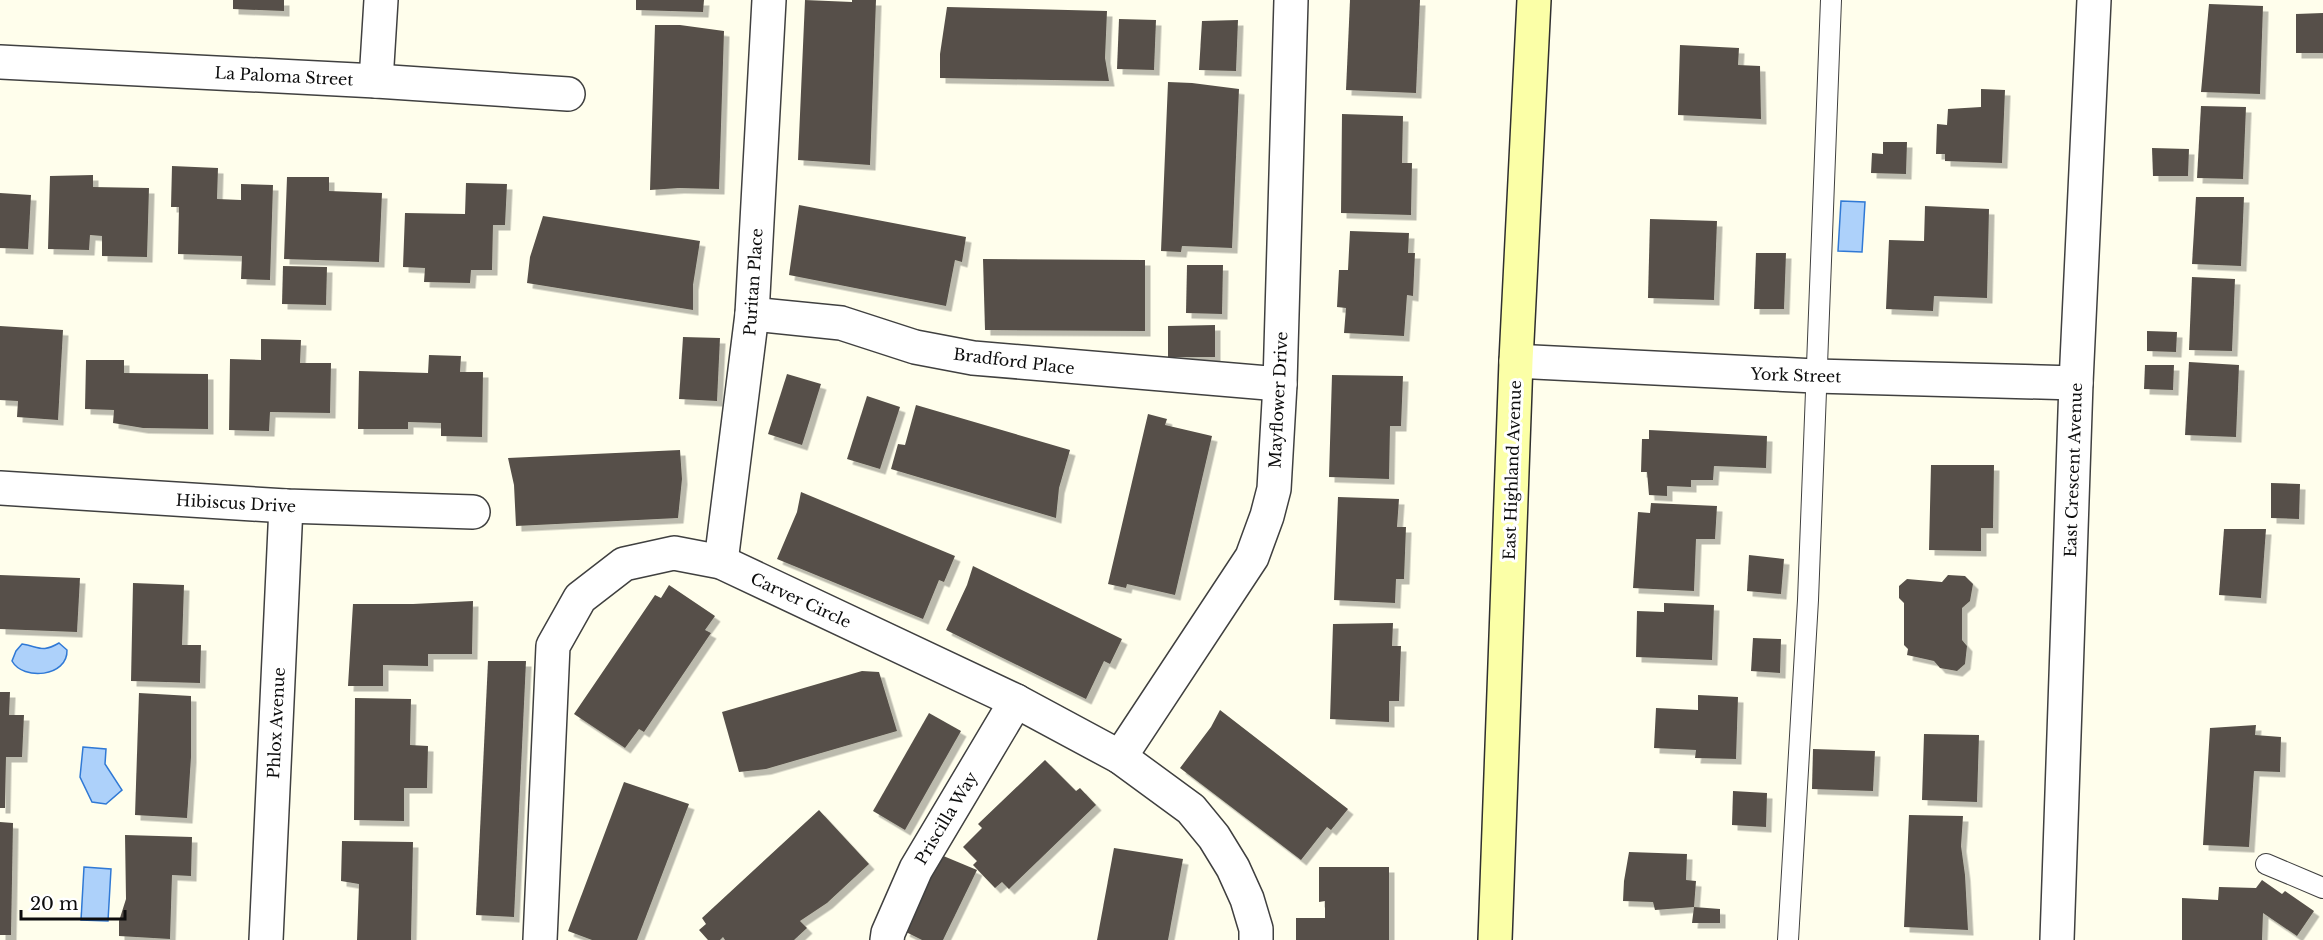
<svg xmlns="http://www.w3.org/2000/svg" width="2323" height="940" viewBox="0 0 2323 940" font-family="'Libre Baskerville',serif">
	<defs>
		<filter id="shadow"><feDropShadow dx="5.5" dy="5.5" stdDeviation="0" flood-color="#0004"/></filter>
	</defs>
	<rect width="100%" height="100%" fill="#fffeec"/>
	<!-- water -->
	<g fill="#add1fa" stroke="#3079d5" stroke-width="1.5">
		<path d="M 1841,201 L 1865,202 L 1862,252 L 1838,251 Z"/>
		<path d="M 59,643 L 67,650 C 68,677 23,681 12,661 L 16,651 L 22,644 C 40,647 42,653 59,643 Z"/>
		<path d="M 83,747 L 106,749 L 105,764 L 122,790 L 106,804 L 92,802 L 80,777 Z"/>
		<path d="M 84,867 L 111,869 L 108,921 L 81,920 Z"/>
	</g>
	<!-- building -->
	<g fill="#565048" filter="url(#shadow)">
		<path d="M 233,0 L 284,0 L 284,11 L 233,9 Z"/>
		<path d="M 636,0 L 704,0 L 703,12 L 636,10 Z"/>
		<path d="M 805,0 L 852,2 L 852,0 L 876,0 L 870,165 L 798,160 Z"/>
		<path d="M 1350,0 L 1420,0 L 1416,93 L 1346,90 Z"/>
		<path d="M 2209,4 L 2263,6 L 2260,94 L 2201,92 Z"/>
		<path d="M 947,7 L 1107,11 L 1105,58 L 1109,81 L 940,78 L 940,54 Z"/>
		<path d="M 2323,13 L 2323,53 L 2296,53 L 2296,14 Z"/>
		<path d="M 1119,19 L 1156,20 L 1154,70 L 1117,69 Z"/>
		<path d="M 1238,20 L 1236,71 L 1199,70 L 1202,21 Z"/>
		<path d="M 655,25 L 680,25 L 724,31 L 719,189 L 679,188 L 650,190 Z"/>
		<path d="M 1680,45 L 1739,48 L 1738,65 L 1760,66 L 1761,119 L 1678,115 Z"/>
		<path d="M 1168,82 L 1192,83 L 1239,89 L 1232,248 L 1182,246 L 1181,252 L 1161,251 Z"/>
		<path d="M 1981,89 L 2005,90 L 2002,163 L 1945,161 L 1945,154 L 1936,154 L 1937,124 L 1947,125 L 1948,109 L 1981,107 Z"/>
		<path d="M 2201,106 L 2246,107 L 2243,179 L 2197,178 Z"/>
		<path d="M 1342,114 L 1403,116 L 1402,163 L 1412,163 L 1411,215 L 1341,213 Z"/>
		<path d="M 1883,142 L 1907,142 L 1906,174 L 1871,173 L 1872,153 L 1883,154 Z"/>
		<path d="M 2152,148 L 2189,149 L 2188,176 L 2153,176 Z"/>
		<path d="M 172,166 L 218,168 L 217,199 L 241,200 L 241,184 L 273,185 L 270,280 L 241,279 L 242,256 L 178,254 L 179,207 L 171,207 Z"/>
		<path d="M 93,175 L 93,187 L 149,188 L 147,257 L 102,256 L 102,236 L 90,235 L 89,250 L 48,249 L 50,176 Z"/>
		<path d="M 287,177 L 329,177 L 329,191 L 382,193 L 379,262 L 284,259 Z"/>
		<path d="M 466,183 L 507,184 L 505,225 L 493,225 L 492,270 L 471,270 L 470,283 L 424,282 L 425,268 L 403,267 L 405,213 L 465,214 Z"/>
		<path d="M 0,193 L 31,195 L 28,249 L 0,248 Z"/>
		<path d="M 2196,197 L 2244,197 L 2241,266 L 2192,264 Z"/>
		<path d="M 799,205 L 966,237 L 962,262 L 955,260 L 946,306 L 789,275 Z"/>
		<path d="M 1925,206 L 1989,209 L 1987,298 L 1934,296 L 1933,311 L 1886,309 L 1889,240 L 1924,241 Z"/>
		<path d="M 543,216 L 700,241 L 693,285 L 693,310 L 527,283 L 530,257 Z"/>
		<path d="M 1650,219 L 1717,221 L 1714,300 L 1648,298 Z"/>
		<path d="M 1350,231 L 1409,233 L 1408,253 L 1415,253 L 1413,296 L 1407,295 L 1404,336 L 1344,333 L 1346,308 L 1337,307 L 1339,270 L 1348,270 Z"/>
		<path d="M 1756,253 L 1786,253 L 1784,309 L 1754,309 Z"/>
		<path d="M 983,259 L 1145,260 L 1145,331 L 985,330 Z"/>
		<path d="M 1187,265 L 1223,265 L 1222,314 L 1186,313 Z"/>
		<path d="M 283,266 L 327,267 L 326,305 L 282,304 Z"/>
		<path d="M 2192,277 L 2235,279 L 2232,351 L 2189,350 Z"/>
		<path d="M 1215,325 L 1215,357 L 1168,357 L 1168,326 Z"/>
		<path d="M 0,326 L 63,330 L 58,420 L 17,417 L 18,401 L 0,400 Z"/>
		<path d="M 2147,331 L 2177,332 L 2176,352 L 2147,351 Z"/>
		<path d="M 683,337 L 720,338 L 717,401 L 679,399 Z"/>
		<path d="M 261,339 L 301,340 L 300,363 L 331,363 L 330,413 L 270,412 L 269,431 L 229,430 L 230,359 L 261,360 Z"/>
		<path d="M 429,355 L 461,356 L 460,372 L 483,372 L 482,437 L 441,436 L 441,423 L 408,422 L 408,429 L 358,429 L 359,371 L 428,373 Z"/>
		<path d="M 86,360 L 124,360 L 124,373 L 208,374 L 208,429 L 143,428 L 113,423 L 114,410 L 85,409 Z"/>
		<path d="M 2189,362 L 2239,365 L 2236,437 L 2185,435 Z"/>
		<path d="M 2145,365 L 2174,365 L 2173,390 L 2144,389 Z"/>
		<path d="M 787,374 L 821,384 L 802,445 L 768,434 Z"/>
		<path d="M 1332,375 L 1403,376 L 1401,426 L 1390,426 L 1389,479 L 1329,477 Z"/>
		<path d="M 867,396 L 900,407 L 880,469 L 847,459 Z"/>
		<path d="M 916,405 L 1070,450 L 1059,488 L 1056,518 L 891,469 L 898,444 L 905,445 Z"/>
		<path d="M 1148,414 L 1167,419 L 1165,425 L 1212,436 L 1175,595 L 1127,584 L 1126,588 L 1108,584 Z"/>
		<path d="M 1649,430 L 1767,436 L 1766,468 L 1714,466 L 1713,480 L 1691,480 L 1691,487 L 1667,486 L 1667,496 L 1649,495 L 1647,472 L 1641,472 L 1642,439 L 1649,439 Z"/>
		<path d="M 680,450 L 682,479 L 678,518 L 516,526 L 514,485 L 508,458 Z"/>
		<path d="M 1931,465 L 1994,465 L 1993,528 L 1981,528 L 1981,551 L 1929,550 Z"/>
		<path d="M 2271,483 L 2300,484 L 2299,519 L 2271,518 Z"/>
		<path d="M 801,492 L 955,556 L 944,582 L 939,580 L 923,619 L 777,559 L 797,512 Z"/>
		<path d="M 1338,497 L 1399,499 L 1397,527 L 1406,527 L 1404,579 L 1396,579 L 1395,603 L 1334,600 Z"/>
		<path d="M 1651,503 L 1717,506 L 1715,539 L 1696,539 L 1694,591 L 1633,588 L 1638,512 L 1650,513 Z"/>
		<path d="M 2224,529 L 2266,529 L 2261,598 L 2219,595 Z"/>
		<path d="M 1749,555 L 1784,559 L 1781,594 L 1747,591 Z"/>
		<path d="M 973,566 L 1122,639 L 1110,664 L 1104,661 L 1086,699 L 946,630 L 967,585 Z"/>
		<path d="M 0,575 L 80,578 L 77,632 L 0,629 Z"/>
		<path d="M 1948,575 L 1965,576 L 1973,584 L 1970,601 L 1962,608 L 1962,640 L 1967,646 L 1965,664 L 1957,671 L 1940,668 L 1934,661 L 1907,655 L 1908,649 L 1904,645 L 1904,603 L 1899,598 L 1899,586 L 1907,579 L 1942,582 Z"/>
		<path d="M 133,583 L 184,585 L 182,645 L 201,645 L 200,683 L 131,681 Z"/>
		<path d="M 669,585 L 715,616 L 705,630 L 711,633 L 644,732 L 639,729 L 625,748 L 574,714 L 655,595 L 661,598 Z"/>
		<path d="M 473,601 L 472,654 L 428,654 L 428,666 L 383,665 L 383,686 L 348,686 L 353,604 L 413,604 Z"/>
		<path d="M 1664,603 L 1714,605 L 1712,660 L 1636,657 L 1637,611 L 1664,612 Z"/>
		<path d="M 1393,623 L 1392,646 L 1401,646 L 1399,701 L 1389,701 L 1389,722 L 1330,719 L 1333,624 Z"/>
		<path d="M 1753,638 L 1781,639 L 1780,673 L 1751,671 Z"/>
		<path d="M 488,661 L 526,661 L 514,917 L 476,915 Z"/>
		<path d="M 862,671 L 879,672 L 897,731 L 766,769 L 739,772 L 722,712 Z"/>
		<path d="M 0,692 L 10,692 L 9,715 L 24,715 L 22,757 L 6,757 L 5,808 L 0,808 Z"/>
		<path d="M 139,693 L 191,696 L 191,757 L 187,818 L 135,815 Z"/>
		<path d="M 1698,695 L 1738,697 L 1736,759 L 1695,758 L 1696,750 L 1654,748 L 1656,708 L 1698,710 Z"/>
		<path d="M 355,698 L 411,699 L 410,745 L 428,746 L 427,788 L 404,788 L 404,821 L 354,820 Z"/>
		<path d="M 1220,710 L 1348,809 L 1331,830 L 1327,827 L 1301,860 L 1180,768 L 1211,727 Z"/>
		<path d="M 929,713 L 961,731 L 905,830 L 873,811 Z"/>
		<path d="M 2256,725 L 2255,735 L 2281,737 L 2280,772 L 2254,771 L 2249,847 L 2203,845 L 2210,728 Z"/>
		<path d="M 1924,734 L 1979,735 L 1977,802 L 1922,800 Z"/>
		<path d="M 1813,749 L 1875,751 L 1873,791 L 1812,789 Z"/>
		<path d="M 1045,760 L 1076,791 L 1080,788 L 1096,805 L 1009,889 L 1002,882 L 995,888 L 973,865 L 977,861 L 963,847 L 982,828 L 978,824 Z"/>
		<path d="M 624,782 L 689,804 L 637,940 L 592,940 L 568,931 Z"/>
		<path d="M 1733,791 L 1767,793 L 1766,827 L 1732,825 Z"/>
		<path d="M 819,810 L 869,864 L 827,903 L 800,921 L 807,928 L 794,940 L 725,940 L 723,937 L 720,940 L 708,940 L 699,930 L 706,924 L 702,918 Z"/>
		<path d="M 1909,815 L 1963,816 L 1961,846 L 1965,875 L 1968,930 L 1904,927 Z"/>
		<path d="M 0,822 L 13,823 L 11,935 L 0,935 Z"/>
		<path d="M 125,835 L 192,837 L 191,876 L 172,875 L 170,939 L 119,936 L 119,921 L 126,899 Z"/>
		<path d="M 342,841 L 413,842 L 411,940 L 357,940 L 359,884 L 341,881 Z"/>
		<path d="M 1114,848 L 1183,859 L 1168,940 L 1097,940 Z"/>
		<path d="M 1629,852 L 1687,854 L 1686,880 L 1696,881 L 1694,907 L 1655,910 L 1653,902 L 1623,901 L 1624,881 Z"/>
		<path d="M 941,855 L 977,870 L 943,940 L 922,940 L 904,931 Z"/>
		<path d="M 1319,867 L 1389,867 L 1389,940 L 1296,940 L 1296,918 L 1325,918 L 1325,901 L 1319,902 Z"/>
		<path d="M 2262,880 L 2282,894 L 2285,891 L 2314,911 L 2297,936 L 2263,913 L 2262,940 L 2182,940 L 2182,898 L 2218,900 L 2219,887 L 2256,888 Z"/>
		<path d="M 1694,907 L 1720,909 L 1720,923 L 1692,923 Z"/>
	</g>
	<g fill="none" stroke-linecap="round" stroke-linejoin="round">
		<!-- lane casing -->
		<g stroke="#404040" stroke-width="22">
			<g id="lane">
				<path d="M 2266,864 L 2323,888"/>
				<path d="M 1788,940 L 1808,600 L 1831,0"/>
			</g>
		</g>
		<!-- street casing -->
		<g stroke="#404040" stroke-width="36">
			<g id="street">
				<path d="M 0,62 L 376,81 L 568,94"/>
				<path d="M 376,81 L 381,0"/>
				<path d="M 752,314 L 841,323 L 915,347 L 973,358 L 1280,384"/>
				<path d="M 1516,361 L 1815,376 L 2076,383"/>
				<path d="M 0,488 L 286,506 L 473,512"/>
				<path d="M 721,562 L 752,314 L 769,0"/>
				<path d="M 1120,757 L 1252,557 L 1267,516 L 1274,489 L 1280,384 L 1291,0"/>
				<path d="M 266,940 L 286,506"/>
				<path d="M 540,940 L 553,646 L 580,598 L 624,564 L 674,553 L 721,562 L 1016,701 L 1120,757 L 1191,809 L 1214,837 L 1233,868 L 1247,899 L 1256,929 L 1256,940"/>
				<path d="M 887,940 L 888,933 L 916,869 L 1016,701"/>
				<path d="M 2057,940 L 2076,383 L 2094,0"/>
			</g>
		</g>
		<!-- secondary casing -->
		<g stroke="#2f2f2f" stroke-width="36">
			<path id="secondary" d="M 1495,940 L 1516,361 L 1534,0"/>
		</g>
		<!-- lane -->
		<use href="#lane" stroke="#fff" stroke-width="20"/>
		<!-- street -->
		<use href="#street" stroke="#fff" stroke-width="33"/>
		<!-- secondary -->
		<use href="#secondary" stroke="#fbffa7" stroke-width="33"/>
	</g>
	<g text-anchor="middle" stroke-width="6" stroke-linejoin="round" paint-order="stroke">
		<!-- street labels -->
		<g font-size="16" fill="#0d0d0d" stroke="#fff">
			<text transform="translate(284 76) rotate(3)" y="6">La Paloma Street</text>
			<text transform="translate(753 282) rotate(-86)" y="6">Puritan Place</text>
			<text transform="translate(1014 361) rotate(7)" y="6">Bradford Place</text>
			<text transform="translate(1796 375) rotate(2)" y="6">York Street</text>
			<text transform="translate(1278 400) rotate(-87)" y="6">Mayflower Drive</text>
			<text transform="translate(1512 470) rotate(-88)" y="6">East Highland Avenue</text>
			<text transform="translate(2073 470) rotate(-88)" y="6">East Crescent Avenue</text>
			<text transform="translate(236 503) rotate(3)" y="6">Hibiscus Drive</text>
			<text transform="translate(801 600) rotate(25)" y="6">Carver Circle</text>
			<text transform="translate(276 723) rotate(-87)" y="6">Phlox Avenue</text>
			<text transform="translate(946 818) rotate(-59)" y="6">Priscilla Way</text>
		</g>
	</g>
	<!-- scale -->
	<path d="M21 910v9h104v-9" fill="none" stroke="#0d0d0d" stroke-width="3"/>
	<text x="30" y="910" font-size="18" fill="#0d0d0d" stroke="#ffffff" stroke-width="4.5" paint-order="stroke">20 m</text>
</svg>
